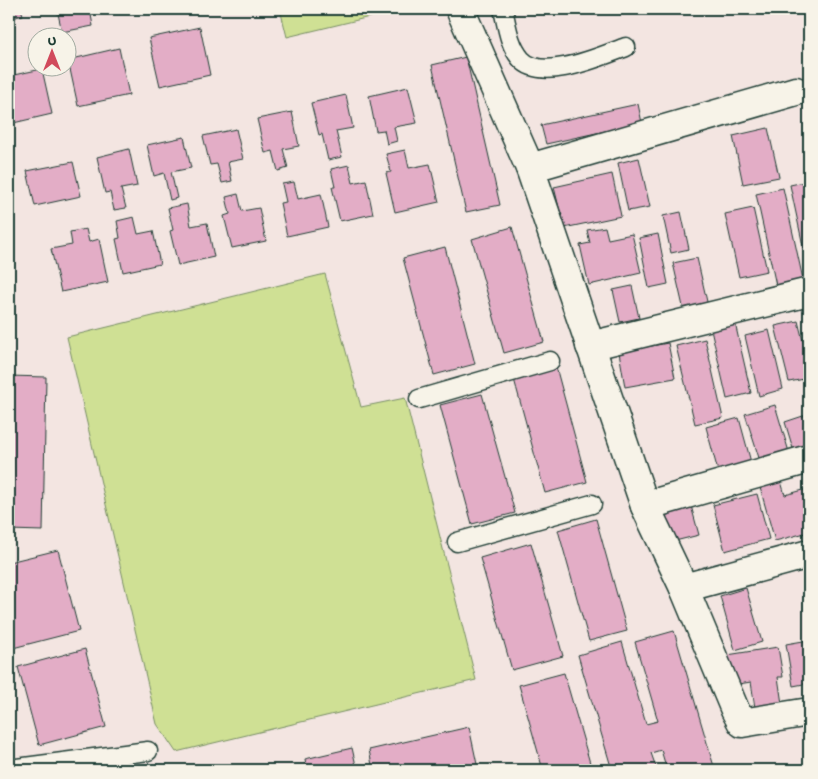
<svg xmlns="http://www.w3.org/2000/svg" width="818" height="779" viewBox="0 0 818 779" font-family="'Gochi Hand',sans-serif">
	<rect width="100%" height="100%" fill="#f3e5e1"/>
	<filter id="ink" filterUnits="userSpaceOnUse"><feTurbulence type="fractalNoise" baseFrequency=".02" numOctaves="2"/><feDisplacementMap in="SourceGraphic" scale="10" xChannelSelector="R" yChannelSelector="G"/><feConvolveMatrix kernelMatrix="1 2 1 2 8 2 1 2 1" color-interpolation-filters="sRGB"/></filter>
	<g filter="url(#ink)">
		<!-- green -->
		<g fill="#cfe094" stroke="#778e64">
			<path d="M 280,9 L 403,9 L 287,37 Z"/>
			<path d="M 325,274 L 361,407 L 405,398 L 476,680 L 176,752 L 157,724 L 67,337 Z"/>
		</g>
		<!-- building -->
		<g fill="#e3adc6" stroke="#1f3d34">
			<path d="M 9,9 L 21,9 L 23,15 L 9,19 Z"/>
			<path d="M 57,9 L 90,9 L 93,26 L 62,32 Z"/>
			<path d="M 200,27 L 210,75 L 160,86 L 149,38 Z"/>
			<path d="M 119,48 L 129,95 L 78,106 L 68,60 Z"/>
			<path d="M 466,57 L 500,205 L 466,212 L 432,65 Z"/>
			<path d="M 42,69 L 52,114 L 9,124 L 9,76 Z"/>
			<path d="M 408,87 L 417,123 L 394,127 L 397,141 L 387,144 L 384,130 L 376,131 L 369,96 Z"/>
			<path d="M 346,95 L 353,128 L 336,131 L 342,157 L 328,160 L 322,134 L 319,135 L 311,103 Z"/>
			<path d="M 638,104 L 642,123 L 546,144 L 541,125 Z"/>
			<path d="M 292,112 L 299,146 L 283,149 L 288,168 L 278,171 L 273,151 L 265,153 L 257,119 Z"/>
			<path d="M 768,128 L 779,177 L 743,184 L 733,136 Z"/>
			<path d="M 236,129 L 243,159 L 228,162 L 232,181 L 222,183 L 217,164 L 210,165 L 203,136 Z"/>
			<path d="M 184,137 L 191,168 L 171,172 L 177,198 L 170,200 L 164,173 L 154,176 L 147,145 Z"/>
			<path d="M 129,149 L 137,186 L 121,189 L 126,208 L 114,210 L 110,192 L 105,193 L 97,157 Z"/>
			<path d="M 405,150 L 409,168 L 430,164 L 439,202 L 395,212 L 386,173 L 391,172 L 386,154 Z"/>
			<path d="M 639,158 L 650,207 L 628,211 L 618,163 Z"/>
			<path d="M 73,162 L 81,196 L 35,206 L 27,171 Z"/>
			<path d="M 349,165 L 353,183 L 366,180 L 373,214 L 340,221 L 332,187 L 335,187 L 331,169 Z"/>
			<path d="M 612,174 L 621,216 L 564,228 L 554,187 Z"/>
			<path d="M 809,181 L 809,274 L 790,185 Z"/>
			<path d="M 294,182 L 298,199 L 321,194 L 328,227 L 287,236 L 280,203 L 286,202 L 282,184 Z"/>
			<path d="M 783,188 L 804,284 L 777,290 L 756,194 Z"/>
			<path d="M 238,194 L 242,211 L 259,208 L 266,241 L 232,248 L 224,216 L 230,214 L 226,197 Z"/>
			<path d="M 187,204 L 191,226 L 207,223 L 214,257 L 178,265 L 170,231 L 173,230 L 168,208 Z"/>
			<path d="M 753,208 L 767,271 L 739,277 L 725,214 Z"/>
			<path d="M 681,212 L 689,249 L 671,253 L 663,216 Z"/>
			<path d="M 134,217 L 138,234 L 153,231 L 160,264 L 123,272 L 116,239 L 120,238 L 117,221 Z"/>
			<path d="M 512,227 L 544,342 L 504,353 L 472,239 Z"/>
			<path d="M 605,227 L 608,239 L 632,234 L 641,273 L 589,285 L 580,245 L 590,243 L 587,230 Z"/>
			<path d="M 86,229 L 89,242 L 99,239 L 108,282 L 61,292 L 51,249 L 72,245 L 70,232 Z"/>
			<path d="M 658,234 L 668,284 L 649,288 L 639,238 Z"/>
			<path d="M 445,247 L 475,364 L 434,375 L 403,258 Z"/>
			<path d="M 697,258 L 708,306 L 684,311 L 673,263 Z"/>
			<path d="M 632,286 L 639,318 L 620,322 L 613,290 Z"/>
			<path d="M 798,321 L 809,365 L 809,378 L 789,382 L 775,326 Z"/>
			<path d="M 735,323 L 751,393 L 727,399 L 711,329 Z"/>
			<path d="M 769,330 L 783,389 L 759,396 L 745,336 Z"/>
			<path d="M 705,339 L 723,418 L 695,424 L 676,346 Z"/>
			<path d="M 668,343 L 675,378 L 625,387 L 619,352 Z"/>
			<path d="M 556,367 L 587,482 L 545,493 L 514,379 Z"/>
			<path d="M 9,376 L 46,377 L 43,531 L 9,530 Z"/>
			<path d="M 482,394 L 515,513 L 472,524 L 440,405 Z"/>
			<path d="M 775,405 L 789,452 L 760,461 L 745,414 Z"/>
			<path d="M 809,414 L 809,447 L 794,452 L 785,422 Z"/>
			<path d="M 739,418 L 752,466 L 719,475 L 706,427 Z"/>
			<path d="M 780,478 L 785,495 L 807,489 L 809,497 L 809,532 L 775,541 L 759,484 Z"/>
			<path d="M 757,494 L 769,539 L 725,551 L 713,505 Z"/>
			<path d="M 690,502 L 699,535 L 663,544 L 654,512 Z"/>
			<path d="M 596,519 L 627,631 L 589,641 L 558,530 Z"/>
			<path d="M 531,543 L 563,656 L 512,670 L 480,558 Z"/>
			<path d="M 58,550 L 79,631 L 9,649 L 9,562 Z"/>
			<path d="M 809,571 L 809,597 L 803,573 Z"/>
			<path d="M 746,588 L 762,642 L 735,650 L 720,596 Z"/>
			<path d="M 674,631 L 715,770 L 667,770 L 661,750 L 651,753 L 657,770 L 612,770 L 578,655 L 622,642 L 646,724 L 658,721 L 635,642 Z"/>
			<path d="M 809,640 L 809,683 L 793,686 L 786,644 Z"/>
			<path d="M 778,647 L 783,677 L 778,677 L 782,704 L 755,708 L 751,682 L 726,686 L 721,656 Z"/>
			<path d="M 85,649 L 106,727 L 39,745 L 18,667 Z"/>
			<path d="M 564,673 L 592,770 L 543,770 L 519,685 Z"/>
			<path d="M 469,727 L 478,769 L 373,770 L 369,750 Z"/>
			<path d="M 352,748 L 357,770 L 307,770 L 305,759 Z"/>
		</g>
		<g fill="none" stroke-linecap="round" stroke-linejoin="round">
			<!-- service casing -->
			<g stroke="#1f3d34" stroke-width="21">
				<g id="service">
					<path d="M 503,9 C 507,26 509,45 521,59 C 542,83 601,56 626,47"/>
					<path d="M 419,399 L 550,361"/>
					<path d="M 457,542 L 592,504"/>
					<path d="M 9,769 L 148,751"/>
				</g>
			</g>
			<!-- minor casing -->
			<g stroke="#1f3d34" stroke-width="31">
				<g id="minor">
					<path d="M 460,9 L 530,168 L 645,506 L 684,588 L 735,710 L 742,723 L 809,712"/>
					<path d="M 530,168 L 796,91"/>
					<path d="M 590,346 L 809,292"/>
					<path d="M 645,506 L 809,459"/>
					<path d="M 684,588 L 809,554"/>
				</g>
			</g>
			<!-- service -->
			<use href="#service" stroke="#f7f3e8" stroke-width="18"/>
			<!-- minor -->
			<use href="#minor" stroke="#f7f3e8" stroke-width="28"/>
		</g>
	</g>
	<!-- margin -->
	<rect width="818" height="779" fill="none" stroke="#f7f3e8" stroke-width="30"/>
	<rect x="15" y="15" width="788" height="749" fill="none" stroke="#1f3d34" stroke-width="2" filter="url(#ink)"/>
	<!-- north arrow -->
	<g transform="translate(52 52)"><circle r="24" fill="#f7f3e8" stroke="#a1aaa0"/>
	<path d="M0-4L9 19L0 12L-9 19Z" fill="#d1495b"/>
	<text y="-8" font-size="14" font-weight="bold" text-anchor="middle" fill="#1f3d34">U</text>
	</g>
</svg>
